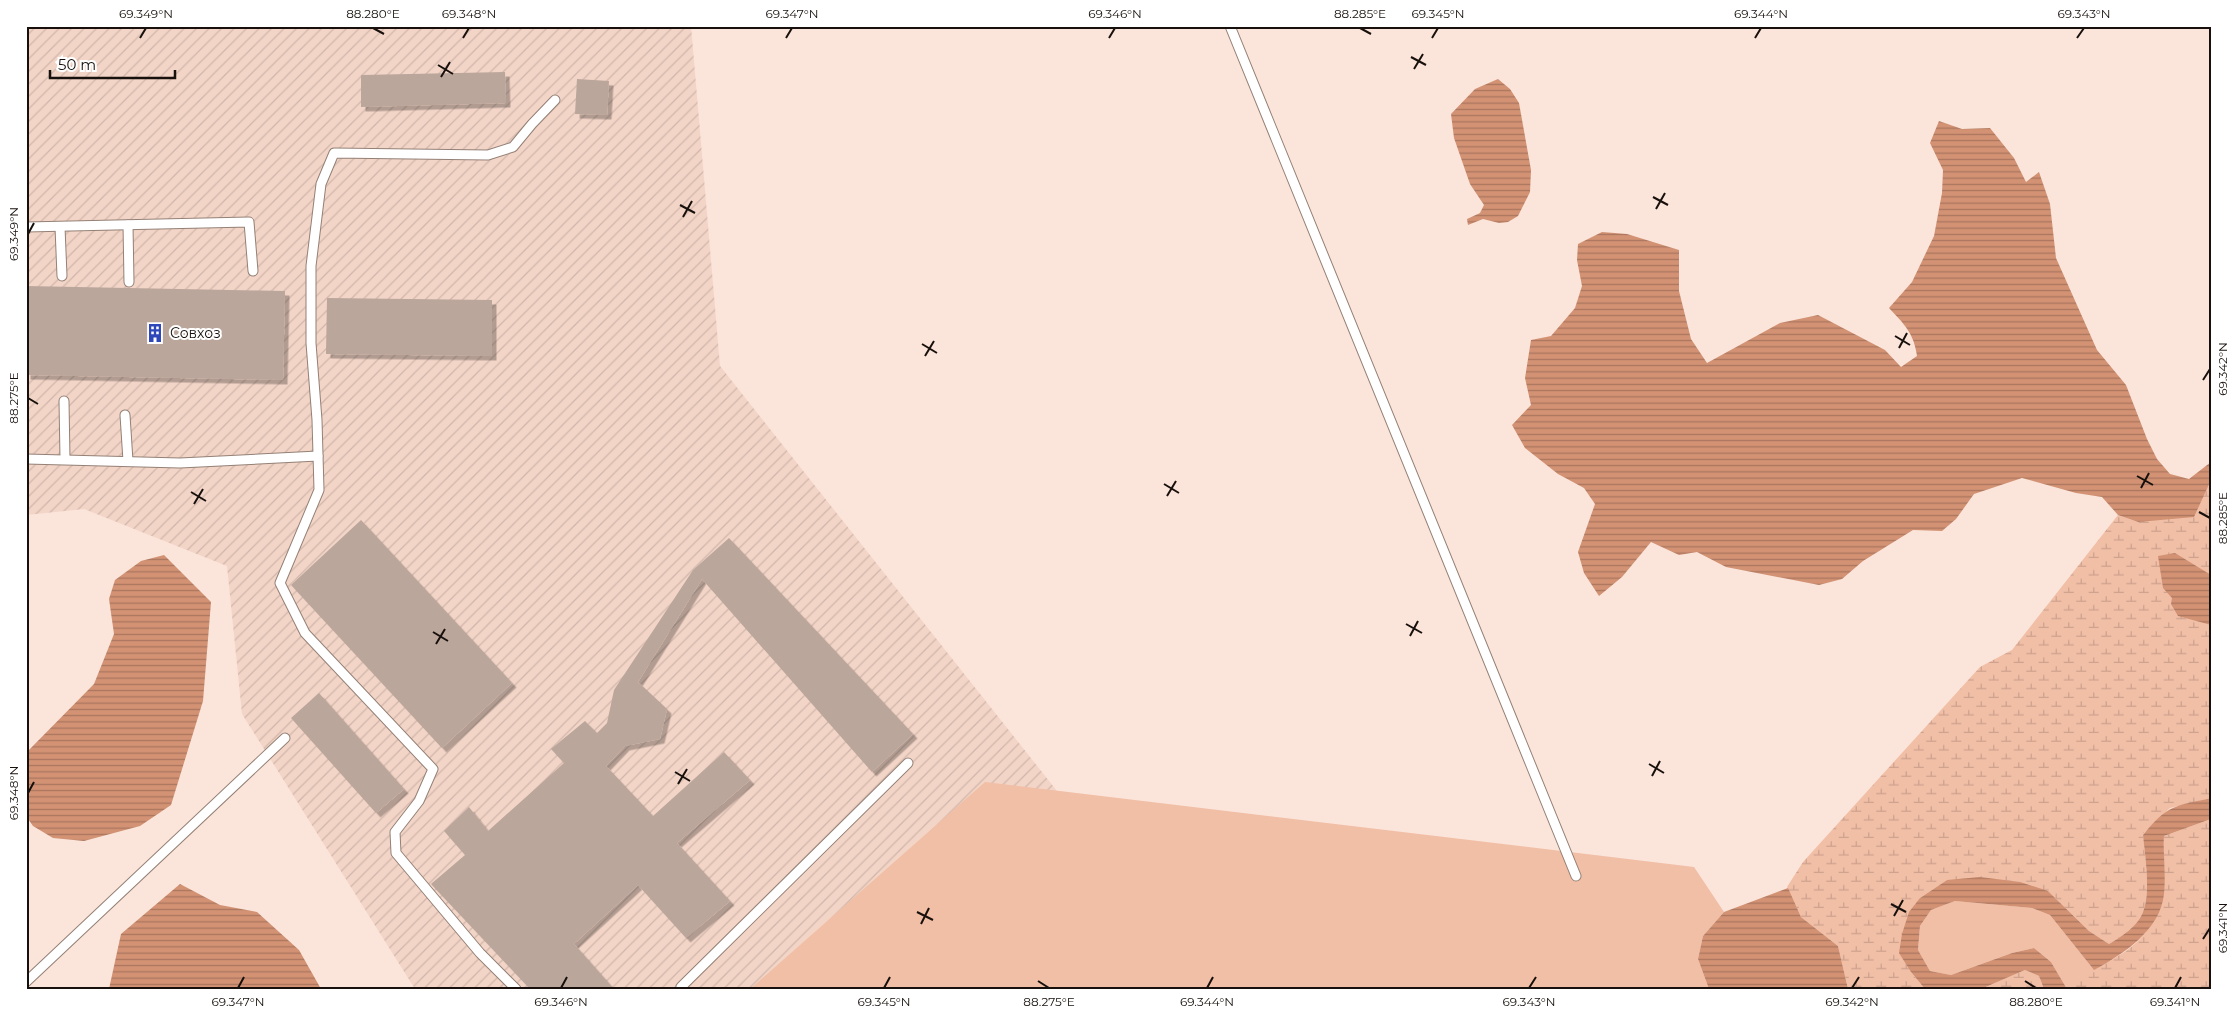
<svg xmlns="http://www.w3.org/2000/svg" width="2237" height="1015" viewBox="0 0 2237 1015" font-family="Montserrat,sans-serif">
	<defs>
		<pattern id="industrial-furrows" width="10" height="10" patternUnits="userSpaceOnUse" patternTransform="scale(1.25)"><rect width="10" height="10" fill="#f3d5c7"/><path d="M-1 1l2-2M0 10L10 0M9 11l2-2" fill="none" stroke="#d0b6aa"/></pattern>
		<pattern id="wetland-marsh" width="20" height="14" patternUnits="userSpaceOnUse" patternTransform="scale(1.25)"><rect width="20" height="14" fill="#f1bea6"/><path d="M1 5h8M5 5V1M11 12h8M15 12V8" fill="none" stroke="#cea28e"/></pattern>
		<pattern id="water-rules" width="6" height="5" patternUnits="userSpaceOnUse" patternTransform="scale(1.25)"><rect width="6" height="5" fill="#d29273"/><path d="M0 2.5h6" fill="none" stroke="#a9765d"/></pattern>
		<filter id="shadow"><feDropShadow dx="4.5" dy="4.5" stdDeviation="0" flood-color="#0004"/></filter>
	</defs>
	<rect width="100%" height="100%" fill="#fbe4d9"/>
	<!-- industrial -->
	<path fill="url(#industrial-furrows)" d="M 26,26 L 691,26 L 720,366 L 1214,989 L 415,989 L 242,714 L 227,566 L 84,509 L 26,515 Z"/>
	<!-- green -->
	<g fill="#f1bea6">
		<path d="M 985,782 L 1694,867 L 1724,912 L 1703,936 L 1698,959 L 1709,989 L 750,989 Z"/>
		<path d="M 1955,901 L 2032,908 L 2050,915 L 2094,970 L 2078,977 L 2070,989 L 2067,989 L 2051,962 L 2034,948 L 2012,953 L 1951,975 L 1930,971 L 1918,950 L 1920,926 L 1931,910 Z"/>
	</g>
	<!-- wetland -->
	<g fill="url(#wetland-marsh)">
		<path d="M 2211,480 L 2211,798 L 2170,808 L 2143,834 C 2145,856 2151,892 2143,912 C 2138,926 2121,937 2109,944 L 2089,931 L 2048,891 L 1947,880 L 1920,898 L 1911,972 L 1925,989 L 1848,989 L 1838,946 L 1801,917 L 1787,887 L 1803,862 L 1980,667 L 2012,650 L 2118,515 L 2138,522 L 2206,488 Z"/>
		<path d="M 2211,819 L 2211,989 L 2070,989 C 2072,985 2075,979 2079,976 C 2088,969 2102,965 2113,959 C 2166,931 2164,888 2164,836 Z"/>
		<path d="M 2025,970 L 2039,976 L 2044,989 L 1981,989 Z"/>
	</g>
	<!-- water -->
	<g fill="url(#water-rules)">
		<path d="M 1498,79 L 1510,89 L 1519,103 L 1531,170 L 1530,192 L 1518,216 L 1508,222 L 1499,223 L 1483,219 L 1468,225 L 1467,219 L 1480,213 L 1484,205 L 1470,184 L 1454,138 L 1451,114 L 1475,89 Z"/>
		<path d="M 1939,121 L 1962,129 L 1990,128 L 2014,158 L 2026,182 L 2039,172 L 2050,204 L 2056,258 L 2097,350 L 2126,385 L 2147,439 L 2157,459 L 2170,474 L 2189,479 L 2211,462 L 2211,480 L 2194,517 L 2138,522 L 2118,515 L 2102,497 L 2076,493 L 2022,478 L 1974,494 L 1956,519 L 1942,531 L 1913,530 L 1863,561 L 1842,579 L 1819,585 L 1726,567 L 1697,552 L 1679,555 L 1651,542 L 1622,577 L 1599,596 L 1584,573 L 1578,552 L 1595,504 L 1584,488 L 1558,474 L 1525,448 L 1512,425 L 1531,405 L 1525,378 L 1531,340 L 1551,336 L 1575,308 L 1582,286 L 1577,260 L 1578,244 L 1602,232 L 1627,234 L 1679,250 L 1679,291 L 1691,339 L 1707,363 L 1780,323 L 1818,315 L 1885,350 L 1901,367 L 1917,356 C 1914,333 1904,324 1889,308 L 1912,282 L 1934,236 L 1942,193 L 1943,170 L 1930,143 Z"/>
		<path d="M 2175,553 L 2211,575 L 2211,625 L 2178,616 L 2171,604 L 2172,598 L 2163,588 L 2158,556 Z"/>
		<path d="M 164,555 L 211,602 L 203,701 L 171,805 L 140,826 L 84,841 L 53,838 L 33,826 L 26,816 L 26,753 L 94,684 L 114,634 L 109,599 L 115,580 L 141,561 Z"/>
		<path d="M 2211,798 L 2211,819 L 2164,836 C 2163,855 2166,875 2164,894 C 2160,931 2123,954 2094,970 L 2050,915 L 2032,908 L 1955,901 L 1931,910 L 1920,926 L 1918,950 L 1930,971 L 1951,975 L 2012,953 L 2034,948 L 2051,962 L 2067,989 L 2044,989 L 2039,976 L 2025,970 L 1981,989 L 1925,989 L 1911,972 L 1899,953 L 1902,934 L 1909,912 L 1920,898 L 1947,880 L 1980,877 L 2020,882 L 2048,891 L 2089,931 L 2109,944 C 2121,937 2138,926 2143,912 C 2151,892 2145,856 2143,835 C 2167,805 2175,806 2211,798 Z"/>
		<path d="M 180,884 L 220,905 L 257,912 L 299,950 L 321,989 L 109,989 L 121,934 Z"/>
		<path d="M 1788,888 L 1801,917 L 1838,946 L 1848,989 L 1709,989 L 1698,959 L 1703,936 L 1724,912 Z"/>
	</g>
	<!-- building -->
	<g fill="#bba69c" filter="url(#shadow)">
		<path d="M 505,72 L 506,103 L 361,107 L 361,75 Z"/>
		<path d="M 577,79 L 609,81 L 607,115 L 575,114 Z"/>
		<path d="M 26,286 L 285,291 L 283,380 L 26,375 Z"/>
		<path d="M 327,298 L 492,300 L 492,356 L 326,354 Z"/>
		<path d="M 361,520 L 512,683 L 442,748 L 291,585 Z"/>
		<path d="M 729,538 L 913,734 L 872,772 L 702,579 L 638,682 L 667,709 L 660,739 L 625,746 L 606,766 L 653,816 L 724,752 L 750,780 L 677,843 L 730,901 L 686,938 L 638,885 L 574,944 L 614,989 L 530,989 L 431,884 L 465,855 L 444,831 L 469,807 L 488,831 L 564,763 L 551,749 L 585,721 L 597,733 L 607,723 L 614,690 L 693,570 Z"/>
		<path d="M 319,693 L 404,789 L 376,813 L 291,718 Z"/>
	</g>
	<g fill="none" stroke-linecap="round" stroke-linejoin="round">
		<!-- service casing -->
		<g stroke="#948076" stroke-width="11">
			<g id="service">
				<path d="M 1230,26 L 1576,876"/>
				<path d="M 128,225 L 129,282"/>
				<path d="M 26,227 L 249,222 L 253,271"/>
				<path d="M 60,227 L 62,276"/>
				<path d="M 64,401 L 65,459"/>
				<path d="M 125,415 L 128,461"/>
				<path d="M 26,459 L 180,463 L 318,456"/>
				<path d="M 26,982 L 285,738"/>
				<path d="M 516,989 L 480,953 L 396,853 L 395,832 L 419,801 L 433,769 L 305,633 L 280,583 L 319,490 L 317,420 L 311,343 L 311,266 L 321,184 L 334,153 L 488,155 L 513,147 L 532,124 L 555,100"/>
				<path d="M 682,989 L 681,987 L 908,763"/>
			</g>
		</g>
		<!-- service -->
		<use href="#service" stroke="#fff" stroke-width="9"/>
	</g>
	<!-- ticks -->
	<path fill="none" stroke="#17100c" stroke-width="2" d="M 373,28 L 384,34M 1360,28 L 1371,34M 140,38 L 146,28M 463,38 L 469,28M 786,38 L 792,28M 1109,38 L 1115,28M 1432,38 L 1438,28M 1755,38 L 1761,28M 2077,38 L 2084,28M 1411,57 L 1426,65M 438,65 L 453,74M 1414,69 L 1423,54M 441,77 L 450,62M 1653,197 L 1668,205M 680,205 L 695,213M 1656,209 L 1665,193M 683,217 L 692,201M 28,234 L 34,223M 1895,336 L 1910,345M 922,344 L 937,353M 1899,348 L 1907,333M 925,356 L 934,341M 2203,380 L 2210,369M 28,398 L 38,404M 2137,476 L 2153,485M 1164,484 L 1179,493M 2141,488 L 2149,473M 191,492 L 206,501M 1167,496 L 1176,481M 194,504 L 203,489M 2199,512 L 2210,518M 1406,624 L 1422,633M 433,632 L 448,641M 1410,636 L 1418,621M 436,644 L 445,629M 1649,764 L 1664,773M 675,772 L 690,781M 1652,776 L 1660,761M 678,784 L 687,769M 28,793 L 34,782M 1891,904 L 1906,912M 917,912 L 933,920M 1894,916 L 1903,900M 921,924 L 929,908M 2203,939 L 2210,928M 1038,981 L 1049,988M 2025,981 L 2036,988M 238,988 L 244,977M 561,988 L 567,977M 884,988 L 890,977M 1207,988 L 1213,977M 1529,988 L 1536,977M 1852,988 L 1859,977M 2175,988 L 2181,977"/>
	<!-- icons -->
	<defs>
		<g id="building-bare" transform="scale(1.5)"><path d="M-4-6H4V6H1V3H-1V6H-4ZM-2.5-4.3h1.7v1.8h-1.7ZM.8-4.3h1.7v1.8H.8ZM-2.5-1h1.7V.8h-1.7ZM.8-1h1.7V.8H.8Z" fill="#2f48b9" stroke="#fff" stroke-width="2.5" paint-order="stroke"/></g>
	</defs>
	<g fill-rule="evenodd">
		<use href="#building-bare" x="155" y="333"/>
	</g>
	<g text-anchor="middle" stroke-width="4" stroke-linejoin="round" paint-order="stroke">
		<!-- poi labels -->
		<g font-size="14" fill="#17100c" stroke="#fff" text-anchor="start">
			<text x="170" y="338">Совхоз</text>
		</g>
	</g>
	<!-- border -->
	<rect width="2237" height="1015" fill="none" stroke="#ffffff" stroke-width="55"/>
	<!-- scale -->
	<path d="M50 70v8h125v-8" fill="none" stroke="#17100c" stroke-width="2.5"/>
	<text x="58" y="70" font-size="15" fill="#17100c" stroke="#ffffff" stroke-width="4" paint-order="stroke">50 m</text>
	<rect x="28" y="28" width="2182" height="960" fill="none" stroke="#17100c" stroke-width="2"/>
	<g font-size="12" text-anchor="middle" fill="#17100c">
		<text x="146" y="18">69.349°N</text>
		<text x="373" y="18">88.280°E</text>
		<text x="469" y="18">69.348°N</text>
		<text x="792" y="18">69.347°N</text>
		<text x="1115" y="18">69.346°N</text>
		<text x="1360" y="18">88.285°E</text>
		<text x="1438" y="18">69.345°N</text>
		<text x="1761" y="18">69.344°N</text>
		<text x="2084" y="18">69.343°N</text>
		<text transform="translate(14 234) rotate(-90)" y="4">69.349°N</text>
		<text transform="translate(2223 369) rotate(-90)" y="4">69.342°N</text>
		<text transform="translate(14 398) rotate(-90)" y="4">88.275°E</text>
		<text transform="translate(2223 518) rotate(-90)" y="4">88.285°E</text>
		<text transform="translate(14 793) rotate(-90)" y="4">69.348°N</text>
		<text transform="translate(2223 928) rotate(-90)" y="4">69.341°N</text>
		<text x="238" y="1006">69.347°N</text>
		<text x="561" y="1006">69.346°N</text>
		<text x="884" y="1006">69.345°N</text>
		<text x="1049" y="1006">88.275°E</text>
		<text x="1207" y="1006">69.344°N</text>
		<text x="1529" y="1006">69.343°N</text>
		<text x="1852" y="1006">69.342°N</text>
		<text x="2036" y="1006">88.280°E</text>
		<text x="2175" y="1006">69.341°N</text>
	</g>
</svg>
